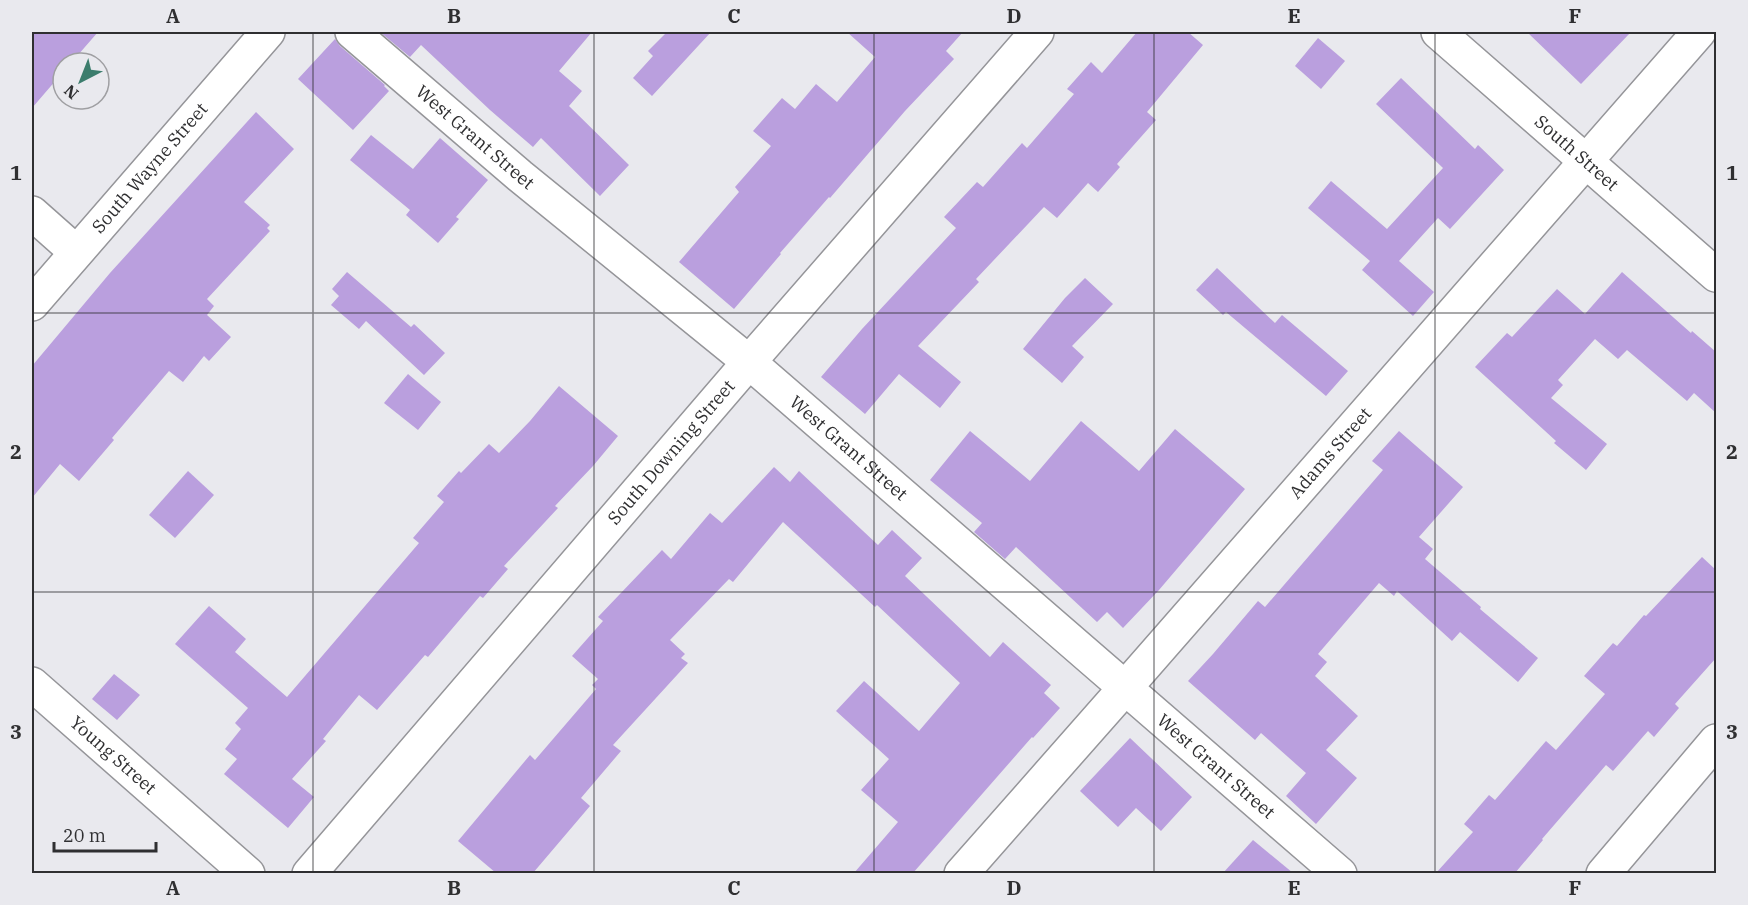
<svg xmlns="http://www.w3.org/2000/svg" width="1748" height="905" viewBox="0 0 1748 905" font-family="'IBM Plex Serif',serif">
	<rect width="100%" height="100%" fill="#e9e9ee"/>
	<!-- building -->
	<g fill="#ba9fde">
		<path d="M 32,32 L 98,32 L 71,63 L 63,63 L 63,72 L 32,108 Z"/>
		<path d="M 380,32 L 592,32 L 559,71 L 582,91 L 569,106 L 629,165 L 600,196 L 541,138 L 533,147 L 490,110 L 421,45 L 410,57 Z"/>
		<path d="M 667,32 L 711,32 L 652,96 L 633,78 L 653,56 L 648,51 Z"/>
		<path d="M 847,32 L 963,32 L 946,51 L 954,59 L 905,111 L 830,198 L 829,197 L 780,253 L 781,254 L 734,309 L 679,262 L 739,192 L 735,187 L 771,146 L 753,131 L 782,98 L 795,109 L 816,84 L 837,102 L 875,57 Z"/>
		<path d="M 1137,32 L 1188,32 L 1203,45 L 1147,112 L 1156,120 L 1117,164 L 1120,167 L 1098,192 L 1088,183 L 1057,218 L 1044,207 L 976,279 L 979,282 L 918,346 L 961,382 L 940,408 L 899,374 L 865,414 L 821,377 L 862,329 L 956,228 L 944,217 L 977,182 L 983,187 L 1022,143 L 1027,148 L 1074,94 L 1067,89 L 1091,62 L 1102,73 Z"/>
		<path d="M 1527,32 L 1631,32 L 1581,84 Z"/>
		<path d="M 1318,38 L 1345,61 L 1321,89 L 1295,66 Z"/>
		<path d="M 335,39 L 340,46 L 385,85 L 384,86 L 389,91 L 353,130 L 298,79 Z"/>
		<path d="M 1401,78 L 1475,149 L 1478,145 L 1504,170 L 1450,229 L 1438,218 L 1399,261 L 1434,292 L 1413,316 L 1362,270 L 1370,261 L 1308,208 L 1331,181 L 1387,229 L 1443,168 L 1376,104 Z"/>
		<path d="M 256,112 L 294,149 L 244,202 L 270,225 L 267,228 L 270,231 L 207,299 L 214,306 L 207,315 L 231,337 L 209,361 L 204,356 L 183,382 L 169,371 L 112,438 L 114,440 L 79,481 L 60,464 L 32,498 L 32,366 L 110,273 Z"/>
		<path d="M 371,135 L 413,169 L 440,138 L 488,180 L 456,217 L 459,219 L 438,243 L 406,215 L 410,210 L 350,160 Z"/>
		<path d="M 1217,268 L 1275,323 L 1282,315 L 1348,371 L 1326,396 L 1226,312 L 1223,315 L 1196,290 Z"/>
		<path d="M 347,272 L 411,327 L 414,324 L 445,353 L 424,375 L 366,321 L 359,329 L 331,305 L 339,296 L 332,289 Z"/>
		<path d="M 1622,272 L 1691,333 L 1692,331 L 1716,352 L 1716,413 L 1694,393 L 1687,401 L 1627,350 L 1618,359 L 1595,339 L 1558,380 L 1563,385 L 1551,398 L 1607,444 L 1586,470 L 1554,443 L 1556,441 L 1475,367 L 1507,333 L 1512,337 L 1557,289 L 1585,314 Z"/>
		<path d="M 1085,278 L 1113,304 L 1072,346 L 1084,357 L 1062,383 L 1023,349 L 1065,298 Z"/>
		<path d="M 408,374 L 441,402 L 418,430 L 384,403 Z"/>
		<path d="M 559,386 L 618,436 L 593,466 L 555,506 L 558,508 L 504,566 L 508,569 L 483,598 L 480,596 L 428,657 L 425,655 L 377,710 L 359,695 L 323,739 L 326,741 L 292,779 L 314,797 L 288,828 L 224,774 L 237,759 L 225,749 L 241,729 L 235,723 L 248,708 L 175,644 L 209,606 L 246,639 L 235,652 L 287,697 L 419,543 L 413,538 L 444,502 L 437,496 L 459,471 L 461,473 L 489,444 L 499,453 L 530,421 Z"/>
		<path d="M 1081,421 L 1139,471 L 1175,429 L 1245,489 L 1159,590 L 1123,628 L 1107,612 L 1097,622 L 1016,547 L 1005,559 L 974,532 L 982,523 L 930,480 L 970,431 L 1030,481 Z"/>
		<path d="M 1399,431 L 1463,487 L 1419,537 L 1433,549 L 1425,559 L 1481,607 L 1480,609 L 1538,658 L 1518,682 L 1460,632 L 1452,641 L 1397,591 L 1394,596 L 1379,583 L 1318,654 L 1327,662 L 1315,676 L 1358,716 L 1326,750 L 1357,778 L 1316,824 L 1286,796 L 1306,773 L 1261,733 L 1255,740 L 1188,681 L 1213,654 L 1258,601 L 1265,607 L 1383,470 L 1372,461 Z"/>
		<path d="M 774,467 L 790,482 L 799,471 L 878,545 L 892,530 L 922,558 L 905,576 L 990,657 L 1003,642 L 1051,685 L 1044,693 L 1060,708 L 1033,738 L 1032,737 L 913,873 L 854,873 L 898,822 L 861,790 L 889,759 L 836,711 L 864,681 L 919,731 L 960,683 L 877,605 L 875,607 L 783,522 L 733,582 L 729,579 L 670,640 L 685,654 L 681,658 L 688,663 L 613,745 L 621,751 L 581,798 L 590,806 L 533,873 L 496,873 L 458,841 L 530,755 L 535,760 L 596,689 L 592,685 L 598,679 L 572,656 L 603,621 L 598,617 L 662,550 L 671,559 L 710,513 L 722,523 Z"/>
		<path d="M 188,471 L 214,495 L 175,538 L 149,515 Z"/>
		<path d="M 1702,557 L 1716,570 L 1716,658 L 1675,704 L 1679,708 L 1654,737 L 1648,731 L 1613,771 L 1606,765 L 1542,839 L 1543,840 L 1515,873 L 1436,873 L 1473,832 L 1464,824 L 1489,795 L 1495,800 L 1546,741 L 1556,750 L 1605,694 L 1584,676 L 1613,643 L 1617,646 L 1644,615 L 1646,616 Z"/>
		<path d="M 114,674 L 140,695 L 117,720 L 92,699 Z"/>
		<path d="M 1130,738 L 1192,797 L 1161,831 L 1136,808 L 1118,827 L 1080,791 Z"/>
		<path d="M 1253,840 L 1293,873 L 1223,873 Z"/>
	</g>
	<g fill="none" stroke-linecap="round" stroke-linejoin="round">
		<!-- street casing -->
		<g stroke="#959599" stroke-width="36">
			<g id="street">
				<path id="s1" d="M 352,32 L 520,176 L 749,362 L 1340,874"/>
				<path d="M 32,213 L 76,252"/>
				<path id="s2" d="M 32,304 L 268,32"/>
				<path id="s3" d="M 32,684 L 248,874"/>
				<path id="s4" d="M 309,874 L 749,362 L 1037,32"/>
				<path id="s5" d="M 961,874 L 1125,688 L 1699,32"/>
				<path d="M 1603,874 L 1716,741"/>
			</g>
		</g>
		<!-- secondary casing -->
		<g stroke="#959599" stroke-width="36">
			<g id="secondary">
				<path id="s6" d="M 1438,32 L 1716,275"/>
			</g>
		</g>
		<!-- street -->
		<use href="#street" stroke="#fff" stroke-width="33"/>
		<!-- secondary -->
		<use href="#secondary" stroke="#fff" stroke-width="33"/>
	</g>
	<!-- grid -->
	<path fill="none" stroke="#2f2f31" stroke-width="1.5" stroke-opacity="0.55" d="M 313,32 L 313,874M 594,32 L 594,874M 874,32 L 874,874M 1154,32 L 1154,874M 1435,32 L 1435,874M 32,313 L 1716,313M 32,592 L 1716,592"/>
	<g text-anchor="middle" stroke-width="4.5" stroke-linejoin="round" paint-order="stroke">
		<!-- street labels -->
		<g font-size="18" fill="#2f2f31" stroke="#e9e9ee">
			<text dy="6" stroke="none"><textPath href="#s1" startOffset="162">West Grant Street</textPath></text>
			<text dy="6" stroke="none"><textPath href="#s6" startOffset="184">South Street</textPath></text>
			<text dy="6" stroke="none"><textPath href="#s2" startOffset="180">South Wayne Street</textPath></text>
			<text dy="6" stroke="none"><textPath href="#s1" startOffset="648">West Grant Street</textPath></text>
			<text dy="6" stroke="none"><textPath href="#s4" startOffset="556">South Downing Street</textPath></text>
			<text dy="6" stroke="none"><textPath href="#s5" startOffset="560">Adams Street</textPath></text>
			<text dy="6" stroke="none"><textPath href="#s3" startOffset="108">Young Street</textPath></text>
			<text dy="6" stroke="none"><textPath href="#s1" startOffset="1134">West Grant Street</textPath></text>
		</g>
	</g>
	<!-- border -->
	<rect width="1748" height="905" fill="none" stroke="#e9e9ee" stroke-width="66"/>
	<!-- north arrow -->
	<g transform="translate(81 81) rotate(222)"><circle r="28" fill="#e9e9ee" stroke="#9f9fa2" stroke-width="1.5"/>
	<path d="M0-4.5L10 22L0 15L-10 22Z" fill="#3c7d6d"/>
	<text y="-9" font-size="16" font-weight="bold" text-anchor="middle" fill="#2f2f31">N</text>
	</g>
	<!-- scale -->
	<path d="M54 842v9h102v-9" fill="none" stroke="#2f2f31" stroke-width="3"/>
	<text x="63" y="842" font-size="18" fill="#2f2f31" stroke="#e9e9ee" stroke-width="4.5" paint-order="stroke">20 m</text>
	<rect x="33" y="33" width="1682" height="839" fill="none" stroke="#2f2f31" stroke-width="2"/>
	<g font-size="20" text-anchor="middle" font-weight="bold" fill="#2f2f31">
		<text x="173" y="23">A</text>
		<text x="454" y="23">B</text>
		<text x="734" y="23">C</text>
		<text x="1014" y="23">D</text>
		<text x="1294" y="23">E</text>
		<text x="1575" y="23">F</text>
		<text x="16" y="180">1</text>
		<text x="1732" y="180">1</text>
		<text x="16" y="459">2</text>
		<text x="1732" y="459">2</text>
		<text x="16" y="739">3</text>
		<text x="1732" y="739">3</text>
		<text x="173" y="895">A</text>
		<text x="454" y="895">B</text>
		<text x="734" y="895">C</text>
		<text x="1014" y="895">D</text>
		<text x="1294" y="895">E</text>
		<text x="1575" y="895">F</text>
	</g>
</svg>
